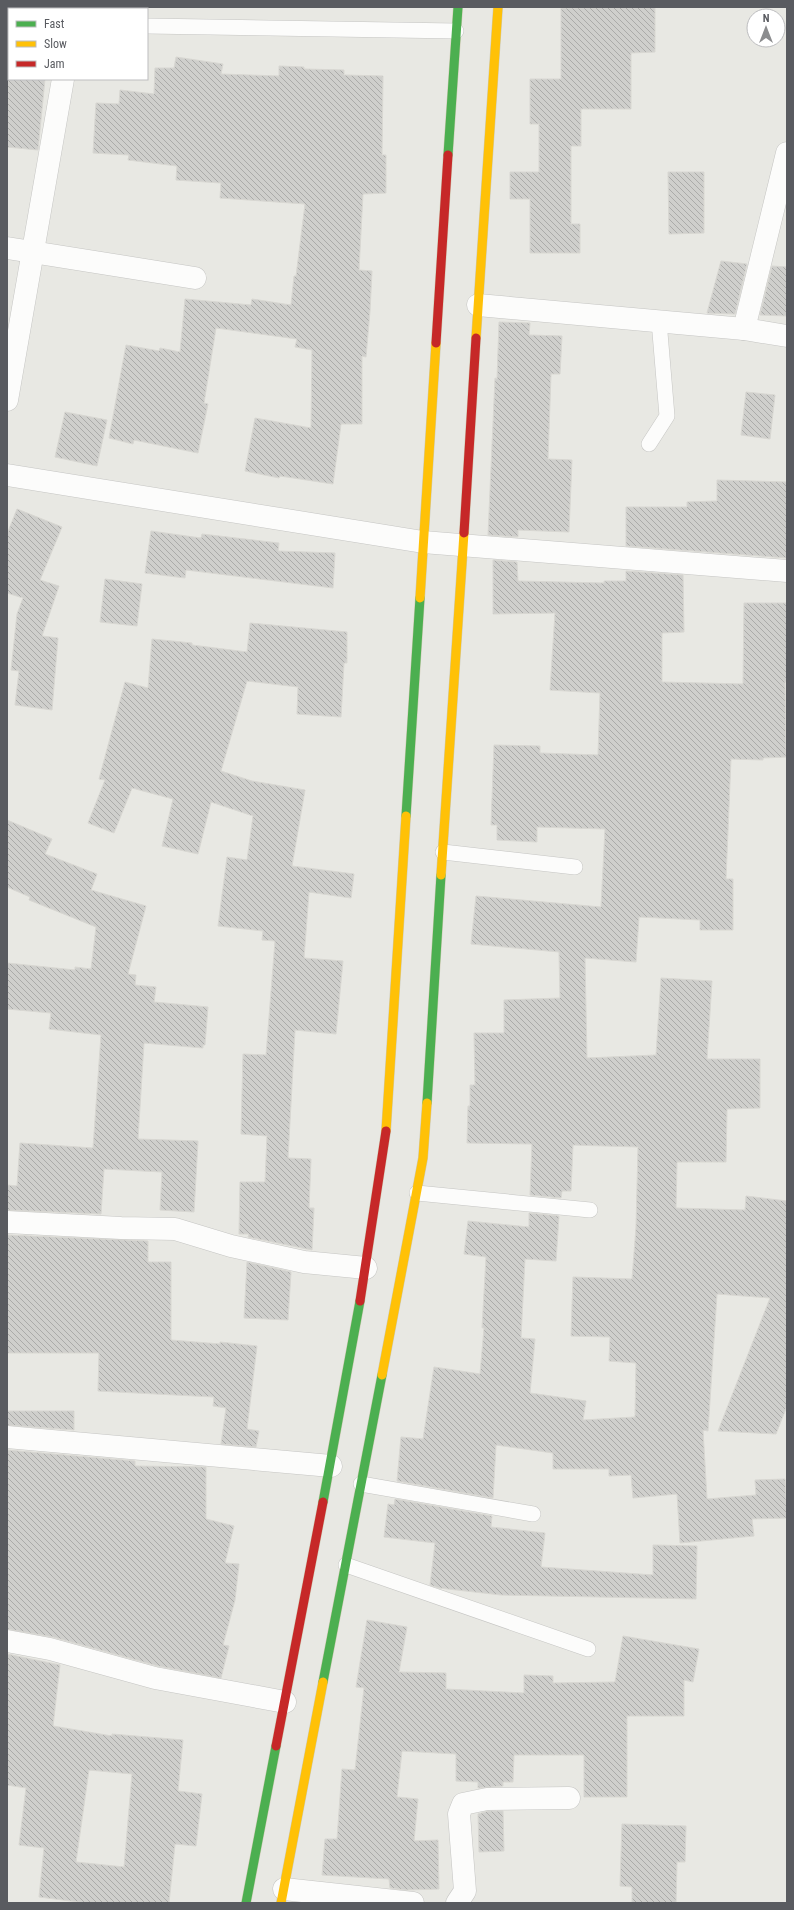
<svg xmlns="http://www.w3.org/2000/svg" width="794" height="1910" viewBox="0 0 794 1910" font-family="'Roboto Condensed',sans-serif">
	<defs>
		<pattern id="building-back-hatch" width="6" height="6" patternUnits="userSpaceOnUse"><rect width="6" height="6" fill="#cfcfcc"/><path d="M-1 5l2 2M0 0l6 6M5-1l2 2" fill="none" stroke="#ababa9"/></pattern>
	</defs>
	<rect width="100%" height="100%" fill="#e8e8e3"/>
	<!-- building -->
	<g fill="url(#building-back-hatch)" stroke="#d8d7d2" fill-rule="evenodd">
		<path d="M 655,7 L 655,52 L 631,53 L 631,109 L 581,109 L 581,146 L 571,146 L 571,224 L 580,224 L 580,253 L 530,253 L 530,199 L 510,199 L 510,172 L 539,172 L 539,124 L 530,124 L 530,79 L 561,79 L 561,8 Z"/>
		<path d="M 176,57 L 223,64 L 221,74 L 279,76 L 279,66 L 304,67 L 304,69 L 344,70 L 344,75 L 383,76 L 382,155 L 386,155 L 386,193 L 363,194 L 359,270 L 372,271 L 370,311 L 366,357 L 362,356 L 362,424 L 341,424 L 333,484 L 280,476 L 279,478 L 245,471 L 255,418 L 311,428 L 312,350 L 295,347 L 297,339 L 216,328 L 204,403 L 208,404 L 198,453 L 134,440 L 133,444 L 109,438 L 126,345 L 159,351 L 160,348 L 180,352 L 185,299 L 251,305 L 252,299 L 291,305 L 294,276 L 296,276 L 305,204 L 220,198 L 221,183 L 176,180 L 177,166 L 128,160 L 129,155 L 93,153 L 96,103 L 119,104 L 120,90 L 154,94 L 155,68 L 174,68 Z"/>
		<path d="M 7,79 L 45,79 L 38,150 L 7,147 Z"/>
		<path d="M 668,172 L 704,172 L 704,233 L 669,234 Z"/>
		<path d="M 721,261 L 747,264 L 735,314 L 707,313 Z"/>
		<path d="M 772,266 L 787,267 L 787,316 L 760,315 Z"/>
		<path d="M 499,322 L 530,323 L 529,335 L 562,336 L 560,374 L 551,374 L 548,459 L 572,460 L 569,532 L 518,530 L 518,537 L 488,535 L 495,378 L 497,379 Z"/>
		<path d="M 746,392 L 775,395 L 770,439 L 741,435 Z"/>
		<path d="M 65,412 L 107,420 L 97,466 L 55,457 Z"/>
		<path d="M 717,480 L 787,482 L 787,558 L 626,546 L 626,507 L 687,507 L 687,502 L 717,501 Z"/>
		<path d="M 17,509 L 62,527 L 40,580 L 59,586 L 42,636 L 58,638 L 52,710 L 15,705 L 19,671 L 11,670 L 17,614 L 23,598 L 7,593 L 7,534 Z"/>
		<path d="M 151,531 L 201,538 L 202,534 L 279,543 L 278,551 L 335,553 L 333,588 L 186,570 L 185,578 L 145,573 Z"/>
		<path d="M 493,560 L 517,562 L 518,581 L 604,583 L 604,581 L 626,581 L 626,571 L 683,575 L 684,632 L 662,633 L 662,682 L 743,684 L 744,603 L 787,603 L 787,682 L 785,682 L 786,757 L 763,758 L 763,760 L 731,759 L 726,879 L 733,879 L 733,930 L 700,930 L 700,920 L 639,917 L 636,962 L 585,958 L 587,1058 L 656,1055 L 661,978 L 712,981 L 707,1059 L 760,1059 L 760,1108 L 727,1109 L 726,1162 L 677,1162 L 676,1208 L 745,1210 L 746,1196 L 787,1201 L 787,1406 L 776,1434 L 718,1431 L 770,1298 L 717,1294 L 708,1431 L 703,1430 L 707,1499 L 756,1495 L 755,1480 L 785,1479 L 787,1518 L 752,1519 L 754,1536 L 680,1543 L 677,1494 L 633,1498 L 631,1475 L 609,1476 L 609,1469 L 553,1469 L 553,1453 L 496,1445 L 493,1498 L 397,1481 L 401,1437 L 423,1439 L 434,1367 L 480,1374 L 484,1328 L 482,1328 L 486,1257 L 464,1254 L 468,1221 L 529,1227 L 529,1213 L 559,1216 L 556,1261 L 525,1259 L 521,1338 L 535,1339 L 530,1393 L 586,1401 L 583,1420 L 635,1417 L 636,1363 L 609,1361 L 610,1337 L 571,1336 L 573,1277 L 632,1279 L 636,1227 L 638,1147 L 573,1145 L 571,1191 L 562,1191 L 561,1198 L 530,1195 L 532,1144 L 467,1143 L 468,1106 L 470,1106 L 470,1085 L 475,1085 L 474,1033 L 504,1033 L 504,1000 L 560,998 L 559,952 L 471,944 L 476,896 L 601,907 L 605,829 L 537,827 L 537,842 L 497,840 L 497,825 L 491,825 L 494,745 L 540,746 L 540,753 L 598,755 L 600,693 L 550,690 L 555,613 L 493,614 Z"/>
		<path d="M 105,579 L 142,584 L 137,626 L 100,622 Z"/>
		<path d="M 250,623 L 347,632 L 347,663 L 344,663 L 341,717 L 297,714 L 298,687 L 247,681 L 221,771 L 252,781 L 305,790 L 292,866 L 354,874 L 351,898 L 309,892 L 304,958 L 343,961 L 336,1034 L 295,1030 L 288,1158 L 311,1159 L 309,1208 L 314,1208 L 312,1250 L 248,1237 L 249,1234 L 239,1234 L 240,1182 L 265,1182 L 267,1136 L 241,1134 L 243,1054 L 266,1055 L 275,941 L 262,940 L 263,931 L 218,926 L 227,857 L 247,860 L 253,816 L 211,802 L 198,854 L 162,846 L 173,799 L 132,788 L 114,833 L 88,823 L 105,780 L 99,779 L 125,682 L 148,688 L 152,639 L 192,643 L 192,645 L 247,652 Z"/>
		<path d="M 7,820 L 52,839 L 45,854 L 97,874 L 91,890 L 146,906 L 128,974 L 136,975 L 135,985 L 156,987 L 154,1002 L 208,1007 L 205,1045 L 203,1045 L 203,1048 L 144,1043 L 138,1139 L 198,1141 L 194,1212 L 160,1210 L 162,1172 L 104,1169 L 101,1214 L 7,1210 L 7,1185 L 17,1186 L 20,1143 L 93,1148 L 101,1035 L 49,1029 L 51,1013 L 7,1009 L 7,963 L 75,970 L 75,967 L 91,969 L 96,927 L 29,900 L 30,897 L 7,887 Z"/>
		<path d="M 7,1235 L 148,1241 L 148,1262 L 171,1262 L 171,1340 L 220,1344 L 220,1342 L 257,1346 L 247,1429 L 259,1431 L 256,1447 L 221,1444 L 226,1408 L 213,1406 L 214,1397 L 98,1391 L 99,1353 L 7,1353 Z"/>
		<path d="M 247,1262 L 291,1272 L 288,1320 L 244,1318 Z"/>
		<path d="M 7,1411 L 74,1411 L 74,1430 L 7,1425 Z"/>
		<path d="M 7,1450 L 135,1461 L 135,1466 L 206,1467 L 206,1519 L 234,1526 L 225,1563 L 239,1564 L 235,1600 L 223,1645 L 229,1646 L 221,1678 L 158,1666 L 53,1637 L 7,1629 Z"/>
		<path d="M 395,1499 L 492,1516 L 491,1527 L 545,1533 L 541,1567 L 653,1575 L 653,1545 L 697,1546 L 696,1599 L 501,1595 L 439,1588 L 430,1585 L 435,1543 L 384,1537 L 388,1504 L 394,1505 Z"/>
		<path d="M 367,1620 L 407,1627 L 399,1672 L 446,1673 L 446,1689 L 524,1693 L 524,1675 L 553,1676 L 553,1683 L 615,1682 L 623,1636 L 699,1649 L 693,1682 L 684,1680 L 684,1716 L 627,1716 L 627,1797 L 584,1797 L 584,1755 L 514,1755 L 513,1782 L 503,1782 L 503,1786 L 478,1788 L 478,1782 L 456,1781 L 456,1754 L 402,1751 L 397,1797 L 418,1799 L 414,1841 L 438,1840 L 439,1889 L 406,1890 L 390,1888 L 389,1879 L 322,1875 L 325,1839 L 337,1839 L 342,1769 L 355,1770 L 364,1688 L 356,1687 Z"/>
		<path d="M 7,1654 L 60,1665 L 53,1726 L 112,1736 L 112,1734 L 183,1740 L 178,1791 L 202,1794 L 196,1846 L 175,1844 L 169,1903 L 87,1903 L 39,1897 L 44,1848 L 19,1845 L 26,1788 L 7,1785 ZM 89,1770 L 132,1774 L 124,1867 L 76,1862 Z"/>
		<path d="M 488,1811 L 503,1811 L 504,1851 L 479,1852 L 478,1814 Z"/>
		<path d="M 622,1824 L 686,1826 L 685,1862 L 677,1862 L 676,1903 L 632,1903 L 632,1887 L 620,1886 Z"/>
	</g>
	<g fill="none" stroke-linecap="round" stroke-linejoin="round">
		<!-- lane casing -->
		<g stroke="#c5c5c3" stroke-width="16">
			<g id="lane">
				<path d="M 7,21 L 9,21"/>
				<path d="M 147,26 L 456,31"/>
				<path d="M 649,444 L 667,416 L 659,321"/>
				<path d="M 443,852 L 575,867"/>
				<path d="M 417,1193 L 590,1210"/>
				<path d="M 361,1484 L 533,1514"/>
				<path d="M 346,1565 L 588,1649"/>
			</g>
		</g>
		<!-- street casing -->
		<g stroke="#c5c5c3" stroke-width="23">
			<g id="street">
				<path d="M 7,248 L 195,278"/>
				<path d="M 478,305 L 744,329 L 787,336"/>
				<path d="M 744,329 L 787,153"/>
				<path d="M 7,400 L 63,79"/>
				<path d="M 7,475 L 423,542 L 787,571"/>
				<path d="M 7,1222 L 121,1228 L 175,1229 L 231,1246 L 304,1262 L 366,1268"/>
				<path d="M 7,1437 L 331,1466"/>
				<path d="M 7,1641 L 50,1649 L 155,1678 L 285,1702"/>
				<path d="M 284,1889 L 413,1903"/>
				<path d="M 457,1903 L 465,1891 L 459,1814 L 463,1804 L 487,1799 L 569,1798"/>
			</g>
		</g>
		<!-- fast casing -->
		<g stroke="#cecab3" stroke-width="10">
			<g id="fast">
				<path d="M 448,155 L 458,7"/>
				<path d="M 406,816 L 420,598"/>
				<path d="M 427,1103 L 441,875"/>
				<path d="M 323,1502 L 360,1301"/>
				<path d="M 323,1682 L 382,1375"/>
				<path d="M 246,1903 L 276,1746"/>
			</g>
		</g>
		<!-- slow casing -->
		<g stroke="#cecab3" stroke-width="10">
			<g id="slow">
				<path d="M 476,338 L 498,7"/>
				<path d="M 420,598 L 436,343"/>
				<path d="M 441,875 L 464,533"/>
				<path d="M 386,1131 L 406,816"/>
				<path d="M 382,1375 L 423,1158 L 427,1103"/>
				<path d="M 281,1903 L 323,1682"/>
			</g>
		</g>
		<!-- jam casing -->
		<g stroke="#cecab3" stroke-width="10">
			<g id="jam">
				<path d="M 436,343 L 448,155"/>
				<path d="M 464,533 L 476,338"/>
				<path d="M 360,1301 L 386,1131"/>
				<path d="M 276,1746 L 323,1502"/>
			</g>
		</g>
		<!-- lane -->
		<use href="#lane" stroke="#fcfcfb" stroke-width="15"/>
		<!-- street -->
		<use href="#street" stroke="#fcfcfb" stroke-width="22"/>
		<!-- fast -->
		<use href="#fast" stroke="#4caf50" stroke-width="9"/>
		<!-- slow -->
		<use href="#slow" stroke="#ffc107" stroke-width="9"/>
		<!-- jam -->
		<use href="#jam" stroke="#c62828" stroke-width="9"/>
	</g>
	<!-- border -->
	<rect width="794" height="1910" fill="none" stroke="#595b60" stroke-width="16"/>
	<!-- legend -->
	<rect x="8" y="8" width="140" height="72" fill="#ffffff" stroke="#bdbdbf"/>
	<rect x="16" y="21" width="20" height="6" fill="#4caf50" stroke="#bdbdbf"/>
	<text x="44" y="28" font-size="12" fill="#595b60">Fast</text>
	<rect x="16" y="41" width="20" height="6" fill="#ffc107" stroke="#bdbdbf"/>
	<text x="44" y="48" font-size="12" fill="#595b60">Slow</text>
	<rect x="16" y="61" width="20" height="6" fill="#c62828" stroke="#bdbdbf"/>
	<text x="44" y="68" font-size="12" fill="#595b60">Jam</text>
	<!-- north arrow -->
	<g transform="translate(766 28)"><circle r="19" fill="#ffffff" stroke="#bdbdbf"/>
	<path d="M0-3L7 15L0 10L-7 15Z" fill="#8b8c8e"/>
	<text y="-6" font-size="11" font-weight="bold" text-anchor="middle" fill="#595b60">N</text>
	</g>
</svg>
